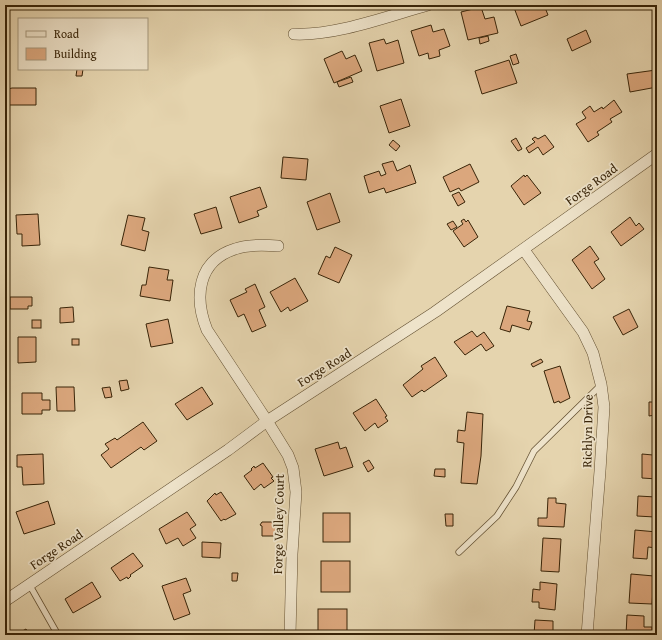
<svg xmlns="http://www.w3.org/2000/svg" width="662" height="640" viewBox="0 0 662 640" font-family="'Gentium Book Plus',serif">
	<rect width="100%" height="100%" fill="#e5d4ae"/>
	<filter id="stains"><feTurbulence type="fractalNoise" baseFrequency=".005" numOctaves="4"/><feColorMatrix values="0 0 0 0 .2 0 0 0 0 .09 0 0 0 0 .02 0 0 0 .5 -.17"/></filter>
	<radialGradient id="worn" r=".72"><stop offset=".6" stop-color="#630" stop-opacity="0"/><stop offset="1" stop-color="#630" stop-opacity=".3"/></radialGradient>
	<!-- building -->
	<g fill="#dba77d" stroke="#382408">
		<path d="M 513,5 L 544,5 L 548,15 L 521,26 Z"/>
		<path d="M 481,7 L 485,19 L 494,17 L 498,33 L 468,40 L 461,12 Z"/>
		<path d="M 431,25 L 433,32 L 444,29 L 450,46 L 439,50 L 440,56 L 429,59 L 428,53 L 419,56 L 411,31 Z"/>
		<path d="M 586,30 L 591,42 L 572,51 L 567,39 Z"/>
		<path d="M 488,36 L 489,41 L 480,44 L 479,38 Z"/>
		<path d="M 384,39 L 386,44 L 398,40 L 404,63 L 377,71 L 369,43 Z"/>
		<path d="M 342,51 L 346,59 L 355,55 L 362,71 L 334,83 L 324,59 Z"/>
		<path d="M 516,54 L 519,63 L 513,65 L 510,56 Z"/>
		<path d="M 509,60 L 517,83 L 482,94 L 475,71 Z"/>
		<path d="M 77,69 L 83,69 L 82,76 L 76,76 Z"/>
		<path d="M 656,70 L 657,87 L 630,92 L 627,74 Z"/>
		<path d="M 351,77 L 353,82 L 339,87 L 337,82 Z"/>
		<path d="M 12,88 L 36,88 L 36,105 L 8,105 L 8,89 Z"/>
		<path d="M 401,99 L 410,126 L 389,133 L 380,106 Z"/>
		<path d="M 614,100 L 622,112 L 610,119 L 612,122 L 597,132 L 599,135 L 588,142 L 576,124 L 586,118 L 582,112 L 590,106 L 594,112 L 602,107 L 603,109 Z"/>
		<path d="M 545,135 L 554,147 L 543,155 L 538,147 L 529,153 L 526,148 L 535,142 L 532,139 L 535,137 L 538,139 Z"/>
		<path d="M 516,138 L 522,149 L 518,151 L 511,141 Z"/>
		<path d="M 393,140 L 400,146 L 396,151 L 389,145 Z"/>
		<path d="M 283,157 L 308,159 L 306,180 L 281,178 Z"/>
		<path d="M 393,161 L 397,171 L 410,165 L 416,183 L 386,193 L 384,188 L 369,193 L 364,176 L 379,171 L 381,176 L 386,174 L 382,164 Z"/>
		<path d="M 470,164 L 479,182 L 461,191 L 459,188 L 450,192 L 443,177 Z"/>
		<path d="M 524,175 L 525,177 L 527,175 L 541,193 L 524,205 L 511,186 Z"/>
		<path d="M 260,187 L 267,207 L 257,211 L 259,216 L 239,223 L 230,197 Z"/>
		<path d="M 459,192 L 465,202 L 458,206 L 452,195 Z"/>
		<path d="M 330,193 L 340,222 L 317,230 L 307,202 Z"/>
		<path d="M 216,207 L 222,228 L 201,234 L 194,214 Z"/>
		<path d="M 38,214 L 40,245 L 22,246 L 22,234 L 17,234 L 16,215 Z"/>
		<path d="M 128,215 L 145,218 L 142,230 L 149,232 L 145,251 L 121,245 Z"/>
		<path d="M 630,217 L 636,226 L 639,223 L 644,229 L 621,246 L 611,232 Z"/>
		<path d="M 464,219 L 466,222 L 468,220 L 478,237 L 464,247 L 453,231 L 463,224 L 461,221 Z"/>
		<path d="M 453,221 L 457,227 L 451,230 L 447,224 Z"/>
		<path d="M 590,246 L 599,259 L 594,262 L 605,279 L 592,289 L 572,260 Z"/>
		<path d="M 335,247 L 352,255 L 339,283 L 318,274 L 326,256 L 330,258 Z"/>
		<path d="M 149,267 L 169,270 L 167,280 L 173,280 L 170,301 L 140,296 L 142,285 L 146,285 Z"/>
		<path d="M 295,278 L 308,301 L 290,311 L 288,307 L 281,312 L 270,292 Z"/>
		<path d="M 255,284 L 265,307 L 259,310 L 266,326 L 252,332 L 244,314 L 238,317 L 230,300 L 247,292 L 245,289 Z"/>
		<path d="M 10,297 L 32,297 L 32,306 L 28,306 L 28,309 L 10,309 Z"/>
		<path d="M 507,306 L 530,311 L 527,321 L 532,322 L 529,330 L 512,325 L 510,332 L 500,329 Z"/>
		<path d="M 73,307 L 74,322 L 60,323 L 60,308 Z"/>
		<path d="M 629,309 L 638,327 L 623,335 L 613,317 Z"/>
		<path d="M 168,319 L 173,343 L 151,347 L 146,324 Z"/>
		<rect x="32" y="320" width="9" height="8"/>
		<path d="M 472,331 L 477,337 L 484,332 L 494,346 L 486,351 L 481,344 L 465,355 L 454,342 Z"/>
		<path d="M 18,337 L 36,337 L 36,362 L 18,363 Z"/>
		<rect x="72" y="339" width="7" height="6"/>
		<path d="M 435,357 L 447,376 L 424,392 L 422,390 L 412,397 L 403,385 L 423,369 L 421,366 Z"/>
		<path d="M 541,359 L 543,362 L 533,367 L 531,364 Z"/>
		<path d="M 560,366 L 570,398 L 560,403 L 559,401 L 554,403 L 544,371 Z"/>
		<path d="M 127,380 L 129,389 L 121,391 L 119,381 Z"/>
		<path d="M 56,387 L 74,387 L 75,411 L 57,411 Z"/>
		<path d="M 110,387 L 112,397 L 105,398 L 102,388 Z"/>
		<path d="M 202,387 L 213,404 L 187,420 L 175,404 Z"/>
		<path d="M 22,393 L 42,393 L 42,400 L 50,400 L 50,410 L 42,410 L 42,414 L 22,414 Z"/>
		<path d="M 376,399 L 387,416 L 385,417 L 388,421 L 378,428 L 375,423 L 365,431 L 353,413 Z"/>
		<path d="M 649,402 L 657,402 L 657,429 L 655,429 L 655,422 L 653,422 L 655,415 L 649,416 Z"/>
		<path d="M 467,412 L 483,414 L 481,456 L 477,484 L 461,483 L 464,443 L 457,442 L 458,430 L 465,431 Z"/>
		<path d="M 143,422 L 157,441 L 144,450 L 141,447 L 111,468 L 101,455 L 109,449 L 105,444 L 115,438 L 117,440 Z"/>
		<path d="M 338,442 L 340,449 L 346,447 L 353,467 L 324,476 L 315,449 Z"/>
		<path d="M 653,450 L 657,450 L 657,479 L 642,478 L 642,454 L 653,455 Z"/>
		<path d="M 43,454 L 44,484 L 23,485 L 22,467 L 17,467 L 17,455 Z"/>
		<path d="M 369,460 L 374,468 L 368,472 L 363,463 Z"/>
		<path d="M 263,463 L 273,477 L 271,478 L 274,481 L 264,488 L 261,484 L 254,490 L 244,476 L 252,470 L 251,469 L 254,466 L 255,468 Z"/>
		<path d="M 435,469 L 445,469 L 445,477 L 434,476 Z"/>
		<path d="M 221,492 L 236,514 L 225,520 L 224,519 L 221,521 L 207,501 L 215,493 L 216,495 Z"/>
		<path d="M 638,496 L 656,497 L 655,517 L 637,516 Z"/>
		<path d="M 548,498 L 556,498 L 556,503 L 566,504 L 564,527 L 538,526 L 538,518 L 547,518 Z"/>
		<path d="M 48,501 L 55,524 L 24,534 L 16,512 Z"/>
		<path d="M 187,512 L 196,525 L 190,529 L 196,538 L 183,546 L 178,538 L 166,544 L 159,529 Z"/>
		<rect x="323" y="513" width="27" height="29"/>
		<path d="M 445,514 L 453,514 L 453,526 L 446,526 Z"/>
		<path d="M 262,522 L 277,522 L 277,536 L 262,536 L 262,526 L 260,525 Z"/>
		<path d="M 635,530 L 657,532 L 657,548 L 648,547 L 647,559 L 633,558 Z"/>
		<path d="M 543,538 L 561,539 L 559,572 L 541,571 Z"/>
		<path d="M 202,542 L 221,543 L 220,558 L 202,557 Z"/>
		<path d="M 133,553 L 143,566 L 130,575 L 131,576 L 128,579 L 127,577 L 120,581 L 111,568 Z"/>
		<rect x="321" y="561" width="29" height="31"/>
		<path d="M 232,573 L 238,573 L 237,581 L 232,581 Z"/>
		<path d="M 631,574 L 654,576 L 652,604 L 629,603 Z"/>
		<path d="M 186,578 L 191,591 L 183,594 L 190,614 L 174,620 L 162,586 Z"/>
		<path d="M 92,582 L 101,597 L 73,613 L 65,599 Z"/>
		<path d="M 540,582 L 557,584 L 555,610 L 539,608 L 539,602 L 532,602 L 533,589 L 540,590 Z"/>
		<rect x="318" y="609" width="29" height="26"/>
		<path d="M 627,615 L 644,616 L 644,627 L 652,627 L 652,635 L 626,635 Z"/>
		<path d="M 535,620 L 553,621 L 553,635 L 534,635 Z"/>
		<path d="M 26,629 L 30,635 L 15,635 Z"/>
	</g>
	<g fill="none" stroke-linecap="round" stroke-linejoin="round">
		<!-- service casing -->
		<g stroke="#635032" stroke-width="7">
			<g id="service">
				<path d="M 459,552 L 497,516 L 516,487 L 534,451 L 601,385"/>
				<path d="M 29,584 L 58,635"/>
			</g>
		</g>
		<!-- minor casing -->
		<g stroke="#635032" stroke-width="12">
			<g id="minor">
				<path d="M 294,34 C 336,36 388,16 428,5"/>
				<path d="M 278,246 C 265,245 248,244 235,249 C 197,261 194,298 207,330 L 267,421 L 288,455 L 293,468 L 296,492 L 292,554 L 290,635"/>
				<path d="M 524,250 L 583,332 L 593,353 L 601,384 L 604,407 L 600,471 L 587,635"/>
				<path d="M 5,601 L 228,450 L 267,421 L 435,312 L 657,154"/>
			</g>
		</g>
		<!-- service -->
		<use href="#service" stroke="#eee3ca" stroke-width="5.5"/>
		<!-- minor -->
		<use href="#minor" stroke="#eee3ca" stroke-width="11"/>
	</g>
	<g text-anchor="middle" stroke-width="3.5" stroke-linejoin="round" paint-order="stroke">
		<!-- street labels -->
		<g font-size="13" fill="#382408" stroke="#eee3ca">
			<text transform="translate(591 184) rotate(-36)" y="5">Forge Road</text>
			<text transform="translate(324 367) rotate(-32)" y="5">Forge Road</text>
			<text transform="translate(587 431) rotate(-89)" y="5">Richlyn Drive</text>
			<text transform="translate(278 524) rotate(-89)" y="5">Forge Valley Court</text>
			<text transform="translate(56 549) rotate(-34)" y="5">Forge Road</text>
		</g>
	</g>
	<!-- margin -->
	<rect width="662" height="640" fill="none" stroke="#e5d4ae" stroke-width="20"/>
	<rect x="6" y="6" width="650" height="628" fill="none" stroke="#382408" stroke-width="2"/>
	<rect x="10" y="10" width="642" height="620" fill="none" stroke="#382408"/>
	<!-- legend -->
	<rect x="18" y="18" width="130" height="52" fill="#eee3ca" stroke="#a5977c"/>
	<rect x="26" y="31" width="20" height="6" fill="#eee3ca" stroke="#a5977c"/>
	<text x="54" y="38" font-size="12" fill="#382408">Road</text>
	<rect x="26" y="48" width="20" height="12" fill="#dba77d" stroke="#a5977c"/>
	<text x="54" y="58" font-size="12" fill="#382408">Building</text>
	<rect width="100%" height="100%" filter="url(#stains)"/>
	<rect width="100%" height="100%" fill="url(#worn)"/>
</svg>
